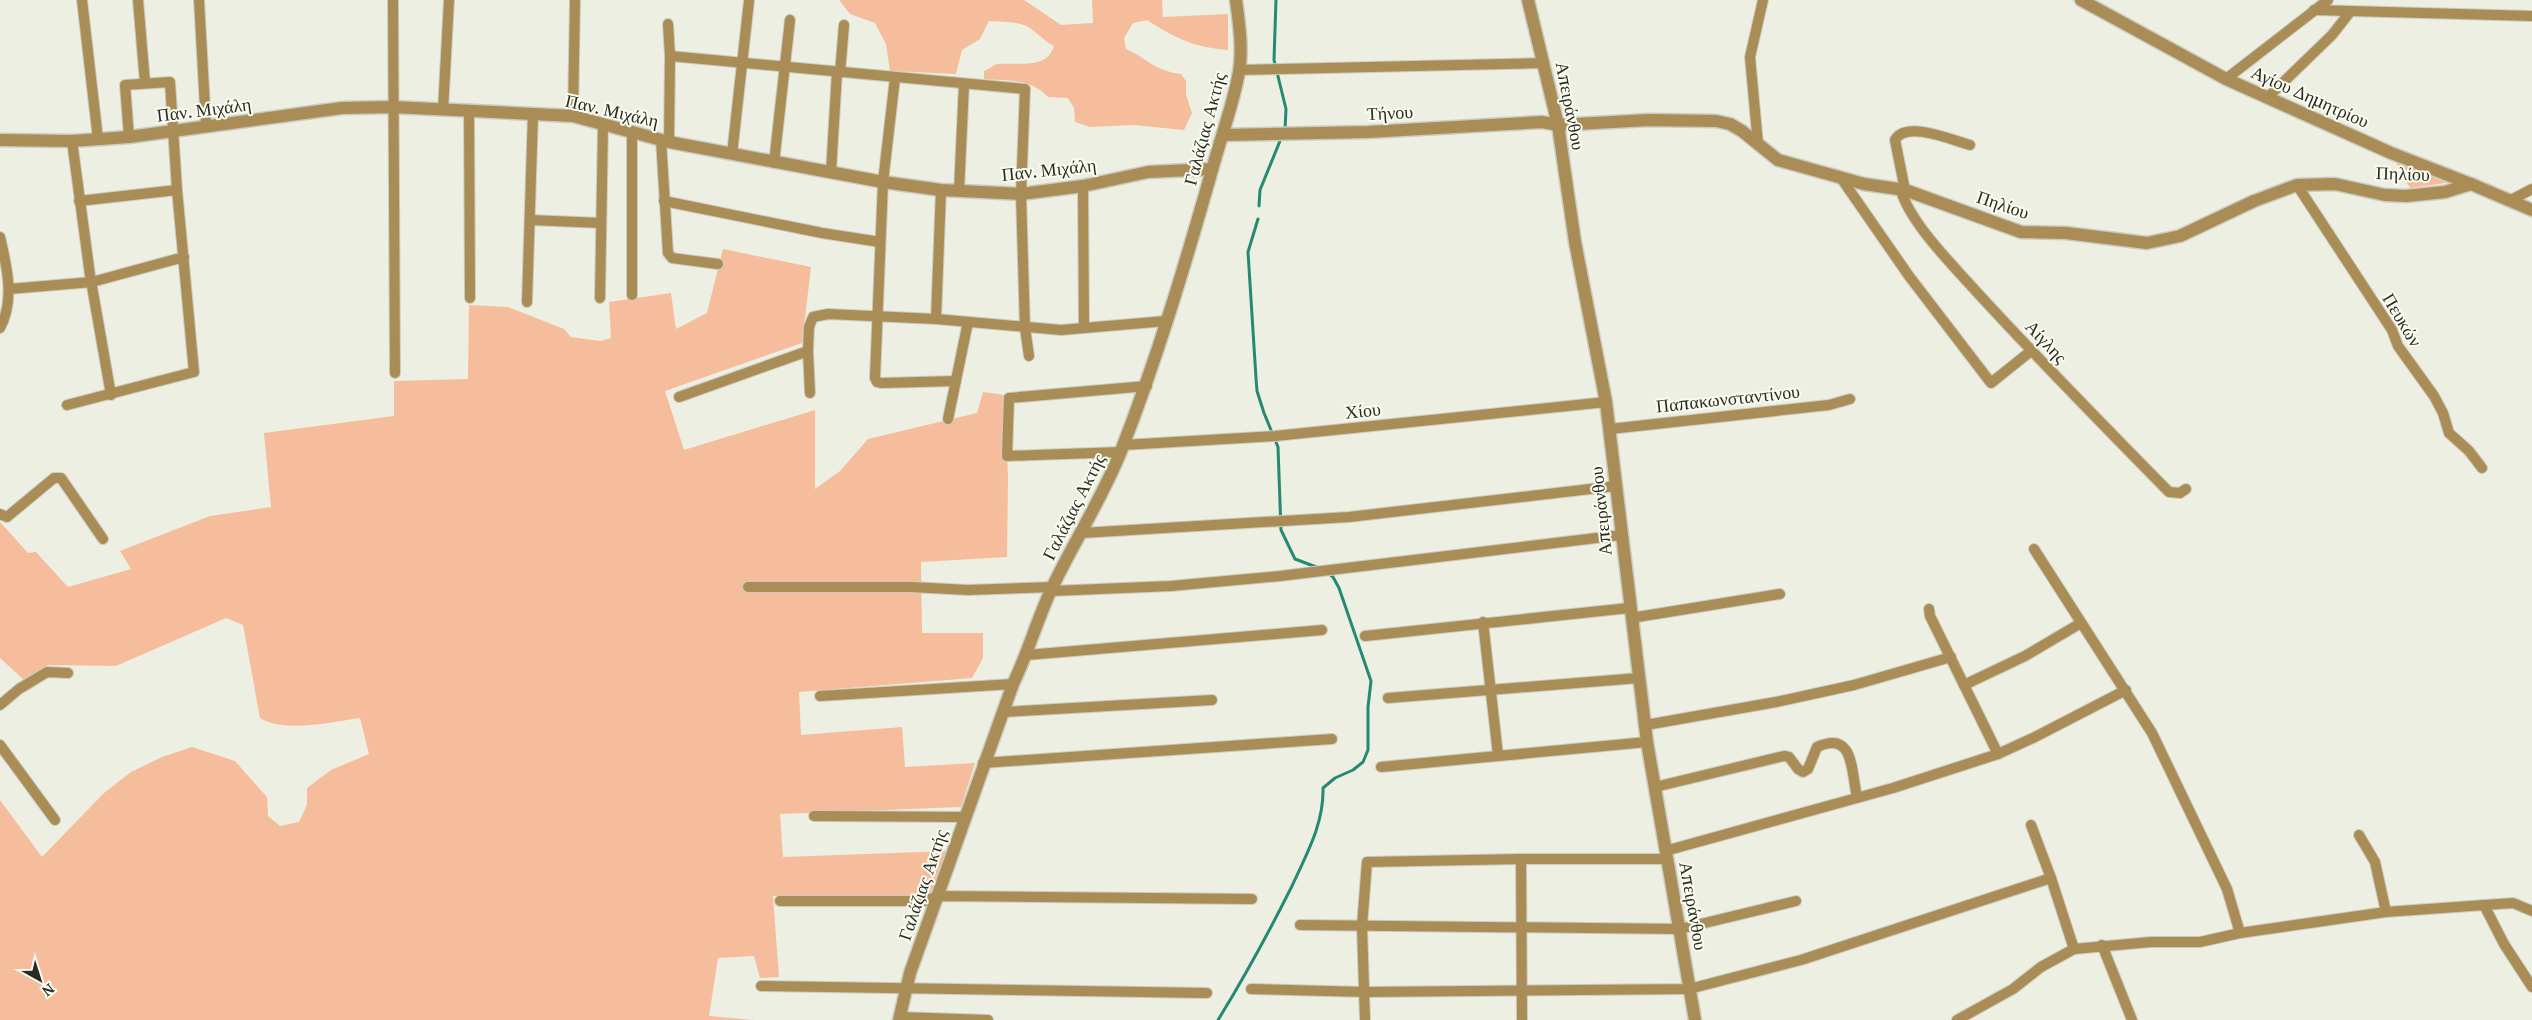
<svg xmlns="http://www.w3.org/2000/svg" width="2532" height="1020" viewBox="0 0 2532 1020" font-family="'PT Serif',serif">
	<rect width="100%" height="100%" fill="#edefe2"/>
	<!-- green -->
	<g fill="#f5bd9c">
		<path d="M 839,0 L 1024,0 L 1061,25 L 1093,23 L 1092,0 L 1162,0 L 1163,17 L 1228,14 L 1228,50 C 1194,47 1176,39 1147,20 L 1133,23 L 1124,38 L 1126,49 C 1149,59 1152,70 1181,74 L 1186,81 L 1186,95 L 1192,113 L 1184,130 L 1134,125 L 1090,127 L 1075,122 L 1074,108 L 1068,98 L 1048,97 C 1031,78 1008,81 984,79 L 984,71 C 989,69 993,65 998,64 C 1018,62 1047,70 1054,46 C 1044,41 1037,32 1028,27 C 1017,21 1001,22 989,21 L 980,39 L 962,50 L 956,74 L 890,71 L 886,44 L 875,23 L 850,14 Z"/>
		<path d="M 2395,160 L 2452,182 L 2410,188 Z"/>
		<path d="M 723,249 L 811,267 L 802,343 L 665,391 L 684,450 L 815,410 L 815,489 L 840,471 L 868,439 L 977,413 L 983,392 L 1005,395 L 1008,477 L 1007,557 L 921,562 L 922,633 L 983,633 L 983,658 L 972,678 L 799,692 L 801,735 L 902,727 L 905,767 L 975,763 L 961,807 L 780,814 L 783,857 L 948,851 L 931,892 L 921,896 L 773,896 L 779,977 L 760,978 L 754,956 L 718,958 L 709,1016 L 754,1020 L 0,1020 L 0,800 L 42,857 L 104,793 L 131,772 L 162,757 L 192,747 L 235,761 L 267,797 L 268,816 L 280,826 L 299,822 L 307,805 L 307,788 L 331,770 L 369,754 L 360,718 C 332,722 284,733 260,718 L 243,625 L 226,618 L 116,666 L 48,665 L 24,680 L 0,658 L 0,522 L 28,553 L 36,552 L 68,587 L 131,569 L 120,551 L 210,516 L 271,507 L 264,433 L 394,416 L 394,381 L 468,379 L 469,305 L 508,307 L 564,329 L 571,337 L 600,341 L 611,338 L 609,302 L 671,293 L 676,329 L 707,313 Z"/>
	</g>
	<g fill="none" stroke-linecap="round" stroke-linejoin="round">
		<!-- stream -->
		<g stroke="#258974" stroke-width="3">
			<path d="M 1276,0 L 1274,60 L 1286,109 L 1285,130"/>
			<path d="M 1259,206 L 1260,190 L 1282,136"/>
			<path d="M 1258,219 L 1248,252 L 1256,378 L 1257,391 L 1264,413 L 1278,447 L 1281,530 L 1295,559 L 1319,568"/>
			<path d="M 1218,1020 C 1245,976 1269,932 1292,886 C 1306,855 1324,824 1323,788 L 1335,778 L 1353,770 L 1363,762 L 1368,750 L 1368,707 L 1371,681 L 1339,588 L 1333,577 L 1327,572"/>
		</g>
		<!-- minor casing -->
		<g stroke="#caccc0" stroke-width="12">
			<g id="minor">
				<path d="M 82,0 L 98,139"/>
				<path d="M 138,0 L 145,83"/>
				<path d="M 199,0 L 206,125"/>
				<path d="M 393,0 L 395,373"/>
				<path d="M 2314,10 L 2532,16"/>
				<path d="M 668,24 L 670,56"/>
				<path d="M 1239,70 L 1544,63"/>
				<path d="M 840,73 L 844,25"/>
				<path d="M 895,78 L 883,182 L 875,378 L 877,382 L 881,383 L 956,381"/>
				<path d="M 2226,79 L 2328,0"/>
				<path d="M 2268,97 L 2332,35 L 2350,12"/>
				<path d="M 443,110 L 449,0"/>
				<path d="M 469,111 L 470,298"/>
				<path d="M 573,116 L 575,0"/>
				<path d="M 632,132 L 632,295"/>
				<path d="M 661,140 L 668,253 L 672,258 L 718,264"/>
				<path d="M 72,141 L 90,275 L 111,395"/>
				<path d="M 669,142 L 670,56 L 1025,89 L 1021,194 L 1025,328 L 1029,356"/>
				<path d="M 1758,144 L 1750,57 L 1763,0"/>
				<path d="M 732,154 L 749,1"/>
				<path d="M 774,163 L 790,20"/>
				<path d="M 831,172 L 837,72"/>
				<path d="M 1841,178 L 1909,276 L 1991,383 L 2031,351"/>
				<path d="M 2297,185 L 2392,330 L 2398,346 L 2434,396 L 2443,413 L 2449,433 L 2469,451 L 2482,468"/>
				<path d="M 1083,186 L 1084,328"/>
				<path d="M 1900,188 C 1910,223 1950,262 1974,289 C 2037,358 2103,425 2169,492 L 2180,493 L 2186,489"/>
				<path d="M 1905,190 L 1895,140 C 1906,120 1952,140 1970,145"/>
				<path d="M 959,191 L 964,84"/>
				<path d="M 79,201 L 177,190"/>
				<path d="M 664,201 L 822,233 L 880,242"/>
				<path d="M 2509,201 L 2532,189"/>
				<path d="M 530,220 L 601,223"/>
				<path d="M 0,237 C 7,267 15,300 0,328"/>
				<path d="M 9,289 L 92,282 L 184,257"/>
				<path d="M 600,298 L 603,124"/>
				<path d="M 527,302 L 533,113"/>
				<path d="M 936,319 L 941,190"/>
				<path d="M 808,351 L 810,393"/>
				<path d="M 679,397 L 808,351 L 809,327 L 813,317 L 828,314 L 936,319 L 1061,330 L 1166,321"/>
				<path d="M 67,405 L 194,372 L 177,190 L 170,82 L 125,85 L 129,137"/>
				<path d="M 948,419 L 968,322"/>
				<path d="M 1610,429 L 1829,405 L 1850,399"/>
				<path d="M 1123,445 L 1275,436 L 1606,402"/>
				<path d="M 1121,452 L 1007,456 L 1009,398 L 1147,386"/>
				<path d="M 0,514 L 7,517 L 54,478 L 61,478 L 103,539"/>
				<path d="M 1082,533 L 1349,517 L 1616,486"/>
				<path d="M 2034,549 L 2152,733 L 2227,889 L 2240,933"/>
				<path d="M 748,587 L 911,587 L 968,590 L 1053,587"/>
				<path d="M 1051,591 L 1171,586 L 1280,576 L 1621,535"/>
				<path d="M 1929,609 L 1930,616 L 1998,754"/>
				<path d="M 1631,618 L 1780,594"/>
				<path d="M 1483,622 L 1498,755"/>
				<path d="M 1365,636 L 1629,608"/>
				<path d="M 1027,655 L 1322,630"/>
				<path d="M 1964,685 L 2025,656 L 2081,623"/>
				<path d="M 820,696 L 1013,684"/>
				<path d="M 1388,698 L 1639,678"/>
				<path d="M 0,705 L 19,689 L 47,672 L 68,673"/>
				<path d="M 1004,712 L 1212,700"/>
				<path d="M 1646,725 L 1776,702 L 1854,685 L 1951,657"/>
				<path d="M 0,745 L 55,820"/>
				<path d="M 983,763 L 1332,739"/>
				<path d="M 1381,767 L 1647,742"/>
				<path d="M 1655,787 L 1784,756 L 1789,757 L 1798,769 L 1803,772 L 1808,769 L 1817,747 C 1854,730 1851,770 1857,797"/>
				<path d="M 814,816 L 965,817"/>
				<path d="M 2031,825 L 2051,878 L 2074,949"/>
				<path d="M 2359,835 L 2375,862 L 2386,912"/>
				<path d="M 1665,851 L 1893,788 L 1998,754 L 2035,737 L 2126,690"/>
				<path d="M 1521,859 L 1522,1020"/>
				<path d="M 780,901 L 925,901 L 938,896 L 1252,899"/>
				<path d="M 2484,905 L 2504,944 L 2532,987"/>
				<path d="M 1300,925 L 1680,929 L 1796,901"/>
				<path d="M 2102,945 L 2132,1020"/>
				<path d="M 761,986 L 1207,993"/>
				<path d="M 1251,989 L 1365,992 L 1689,989 L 1801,960 L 2051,878"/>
				<path d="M 900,1017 L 988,1020"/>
				<path d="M 1365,1020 L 1362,926 L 1367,862 L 1521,859 L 1667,859"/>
				<path d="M 1957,1020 L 2013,989 L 2041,967 L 2074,949 L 2151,942 L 2200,942 L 2240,933 L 2386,912 L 2513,903 L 2532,911"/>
			</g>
		</g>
		<!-- tertiary casing -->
		<g stroke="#caccc0" stroke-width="15">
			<g id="tertiary">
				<path d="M 1528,0 L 1558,125 L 1575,242 L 1606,402 L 1647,742 L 1695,1020"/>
				<path d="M 2081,0 L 2226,79 L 2391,153 L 2471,184 L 2532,210"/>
				<path d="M 1224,135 L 1368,132 L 1542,122 L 1558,125 L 1648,120 L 1716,121 L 1730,124 L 1742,131 L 1778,160 L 1864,184 L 1905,190 L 2021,232 L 2066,233 L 2147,243 L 2180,236 L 2254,201 L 2297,185 L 2335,184 L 2385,195 L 2406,196 L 2445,192 L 2471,184"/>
				<path d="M 0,140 L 72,141 L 129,137 L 342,108 L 393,107 L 573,116 L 669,142 L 883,182 L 941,190 L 1021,194 L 1083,186 L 1148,172 L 1212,169"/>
				<path d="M 899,1020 L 910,973 L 1013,684 C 1028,653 1037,620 1051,590 C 1073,543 1102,499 1121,451 C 1157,359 1185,265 1212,170 C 1221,137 1233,105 1239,72 C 1243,49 1239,23 1236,0"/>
			</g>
		</g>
		<!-- minor -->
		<use href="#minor" stroke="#aa8d56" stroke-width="10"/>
		<!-- tertiary -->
		<use href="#tertiary" stroke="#aa8d56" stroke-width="12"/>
	</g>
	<g text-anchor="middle" stroke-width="4" stroke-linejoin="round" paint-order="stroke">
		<!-- street labels -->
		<g font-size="18" fill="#292a25" stroke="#fafcef">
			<text transform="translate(2310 97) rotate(24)" y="6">Αγίου Δημητρίου</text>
			<text transform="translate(1570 106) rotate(79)" y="6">Απειράνθου</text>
			<text transform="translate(204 110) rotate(-7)" y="6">Παν. Μιχάλη</text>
			<text transform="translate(612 111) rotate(13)" y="6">Παν. Μιχάλη</text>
			<text transform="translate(1390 113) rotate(-3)" y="6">Τήνου</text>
			<text transform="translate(1205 129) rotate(-75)" y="6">Γαλάζιας Ακτής</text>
			<text transform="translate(1049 170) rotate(-6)" y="6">Παν. Μιχάλη</text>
			<text transform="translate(2403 174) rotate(2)" y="6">Πηλίου</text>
			<text transform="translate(2003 205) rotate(19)" y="6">Πηλίου</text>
			<text transform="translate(2402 320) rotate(59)" y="6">Πευκών</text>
			<text transform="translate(2046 342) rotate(47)" y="6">Αίγλης</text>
			<text transform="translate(1728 399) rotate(-6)" y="6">Παπακωνσταντίνου</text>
			<text transform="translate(1363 411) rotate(-6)" y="6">Χίου</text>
			<text transform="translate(1074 507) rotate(-63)" y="6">Γαλάζιας Ακτής</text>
			<text transform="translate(1601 511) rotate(-96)" y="6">Απειράνθου</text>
			<text transform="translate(923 885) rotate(-71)" y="6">Γαλάζιας Ακτής</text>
			<text transform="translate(1693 906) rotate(80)" y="6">Απειράνθου</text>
		</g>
	</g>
	<!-- north arrow -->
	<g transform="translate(40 980) rotate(141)" stroke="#fafcef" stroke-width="4" paint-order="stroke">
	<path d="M0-4L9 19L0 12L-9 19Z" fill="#292a25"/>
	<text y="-8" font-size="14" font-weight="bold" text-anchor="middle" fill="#292a25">N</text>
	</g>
</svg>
